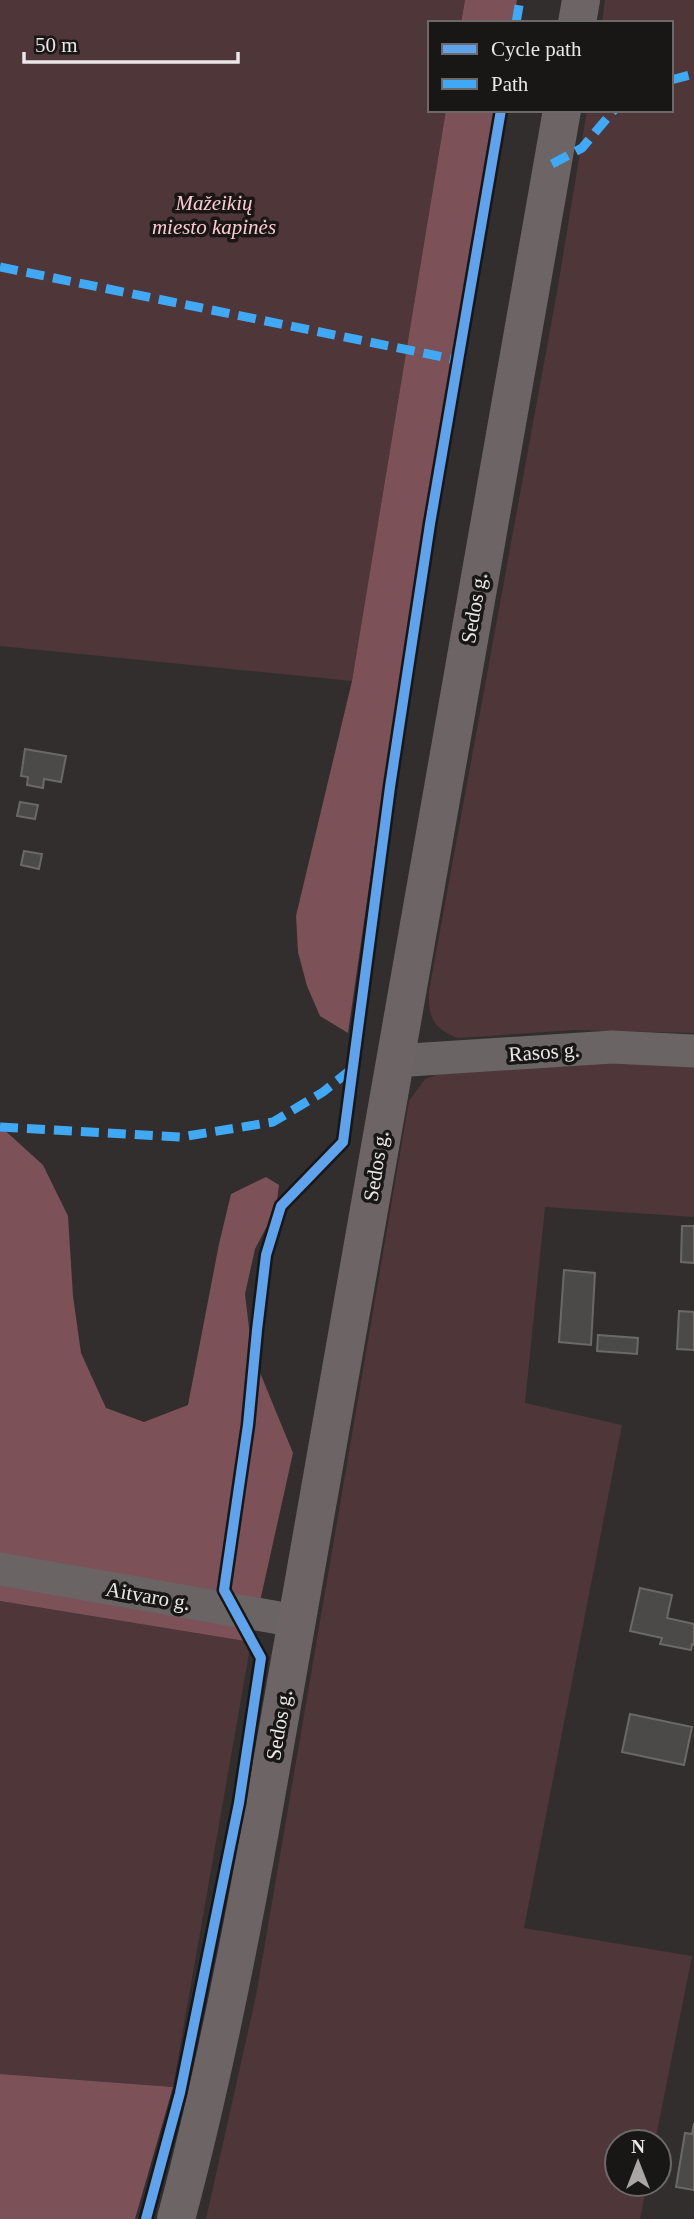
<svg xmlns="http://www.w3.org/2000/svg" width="694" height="2219" viewBox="0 0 694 2219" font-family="Georgia,serif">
	<rect width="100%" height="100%" fill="#322e2e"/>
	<!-- green -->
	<g fill="#4f3639">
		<path d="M 0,0 L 465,0 L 461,23 L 430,23 L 430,110 L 446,110 L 352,681 L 0,646 Z"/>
		<path d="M 605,0 L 694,0 L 694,1033 L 575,1030 L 458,1038 C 433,1028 428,1018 429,991 L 557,292 L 587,110 L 671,110 L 671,23 L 602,23 Z"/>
		<path d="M 599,1059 L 694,1064 L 694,1217 L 545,1207 L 525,1403 L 622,1425 L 524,1928 L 692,1956 L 655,2142 L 617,2142 L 617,2184 L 647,2184 L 640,2219 L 206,2219 L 256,1996 L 409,1101 L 425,1079 L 450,1070 Z"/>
		<path d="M 0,1601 L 251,1642 L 173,2087 L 0,2074 Z"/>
	</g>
	<!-- forest -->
	<g fill="#7c5158">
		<path d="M 465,0 L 517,0 L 513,23 L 461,23 Z"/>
		<path d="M 446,110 L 498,110 L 392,727 L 348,1033 L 320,1016 L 307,986 L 298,952 L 296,916 L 352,681 Z"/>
		<path d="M 0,1126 L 43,1165 L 68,1216 L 73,1296 L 81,1353 L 106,1408 L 144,1422 L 188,1405 L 219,1244 L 231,1194 L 266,1177 L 279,1185 L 276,1209 L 255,1249 L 245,1294 L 252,1353 L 293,1453 L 251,1642 L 0,1601 Z"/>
		<path d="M 0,2074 L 173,2087 L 135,2219 L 0,2219 Z"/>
	</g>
	<!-- building -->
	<g fill="#4c4949" stroke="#6b6868" stroke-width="2">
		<path d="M 25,749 L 66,756 L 61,782 L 44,779 L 43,788 L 27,785 L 28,777 L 21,776 Z"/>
		<path d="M 20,802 L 38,805 L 35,819 L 17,816 Z"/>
		<path d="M 24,851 L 42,854 L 39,869 L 21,865 Z"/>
		<path d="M 682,1226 L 694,1226 L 694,1263 L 681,1262 Z"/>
		<path d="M 564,1270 L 595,1273 L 591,1345 L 559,1342 Z"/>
		<path d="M 679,1311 L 694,1312 L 694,1350 L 677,1349 Z"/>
		<path d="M 598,1335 L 638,1338 L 637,1354 L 597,1351 Z"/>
		<path d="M 640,1588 L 672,1595 L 667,1618 L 694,1624 L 694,1645 L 692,1644 L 691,1650 L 660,1644 L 662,1638 L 630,1631 Z"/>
		<path d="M 630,1714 L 692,1727 L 684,1765 L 622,1752 Z"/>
		<path d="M 694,2123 L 694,2190 L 676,2187 L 685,2133 L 692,2134 Z"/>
	</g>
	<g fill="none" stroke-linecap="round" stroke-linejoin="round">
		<!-- minor -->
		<g stroke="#6a6464" stroke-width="33">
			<path d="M 394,1061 L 612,1047 L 694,1051"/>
			<path d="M 0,1569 L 296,1621"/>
		</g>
		<!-- major -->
		<g stroke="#6c6465" stroke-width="38">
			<path d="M 577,23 L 581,0"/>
			<path d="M 176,2219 C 211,2089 237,1958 261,1825 L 562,110"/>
		</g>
		<!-- quiet -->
		<g stroke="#3fa9f5" stroke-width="9" stroke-dasharray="18 9" stroke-linecap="butt">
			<path d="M 516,23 L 520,0"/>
			<path d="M 671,80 L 694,74"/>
			<path d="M 552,164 L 582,148 L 614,110"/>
			<path d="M 0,267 L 458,360"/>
			<path d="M 0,1127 L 181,1137 L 273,1122 L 323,1092 L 353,1068"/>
		</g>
		<!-- cycleway casing -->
		<g stroke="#191616" stroke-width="15">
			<path id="cycleway" d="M 146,2219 L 180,2093 L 239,1803 L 261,1658 L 224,1590 L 248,1425 L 257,1330 L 266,1255 L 281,1206 L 343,1142 L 390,787 L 430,524 L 501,110"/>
		</g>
		<!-- cycleway -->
		<use href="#cycleway" stroke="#60a3ed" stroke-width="10"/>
	</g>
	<g text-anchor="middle" stroke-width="7" stroke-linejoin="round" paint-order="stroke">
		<!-- park labels -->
		<g font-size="21" font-style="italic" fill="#fecbd1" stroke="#191616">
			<text x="214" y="210">Mažeikių<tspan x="214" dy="24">miesto kapinės</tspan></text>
		</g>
		<!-- street labels -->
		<g font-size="21" fill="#ebe6e7" stroke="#191616">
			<text transform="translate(474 608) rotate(-80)" y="7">Sedos g.</text>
			<text transform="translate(544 1052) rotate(-4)" y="7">Rasos g.</text>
			<text transform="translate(376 1166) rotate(-81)" y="7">Sedos g.</text>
			<text transform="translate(148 1596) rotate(10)" y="7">Aitvaro g.</text>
			<text transform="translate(279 1725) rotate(-80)" y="7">Sedos g.</text>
		</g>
	</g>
	<!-- legend -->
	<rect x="428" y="21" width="245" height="91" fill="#191616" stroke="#6d696a" stroke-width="2"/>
	<rect x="442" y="44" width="35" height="10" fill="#60a3ed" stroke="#6d696a" stroke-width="2"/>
	<text x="491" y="56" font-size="21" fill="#ebe6e7">Cycle path</text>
	<rect x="442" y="79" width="35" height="10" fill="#3fa9f5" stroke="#6d696a" stroke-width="2"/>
	<text x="491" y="91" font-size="21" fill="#ebe6e7">Path</text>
	<!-- north arrow -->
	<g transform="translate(638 2163)"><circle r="33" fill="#191616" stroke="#6d696a" stroke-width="2"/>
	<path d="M0-5L12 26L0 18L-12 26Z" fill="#aaa6a6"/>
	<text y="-10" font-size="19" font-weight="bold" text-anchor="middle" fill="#ebe6e7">N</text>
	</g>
	<!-- scale -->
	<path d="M24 52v10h214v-10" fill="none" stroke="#ebe6e7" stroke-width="3.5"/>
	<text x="35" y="52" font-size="21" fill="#ebe6e7" stroke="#191616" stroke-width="5" paint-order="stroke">50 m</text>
</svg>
